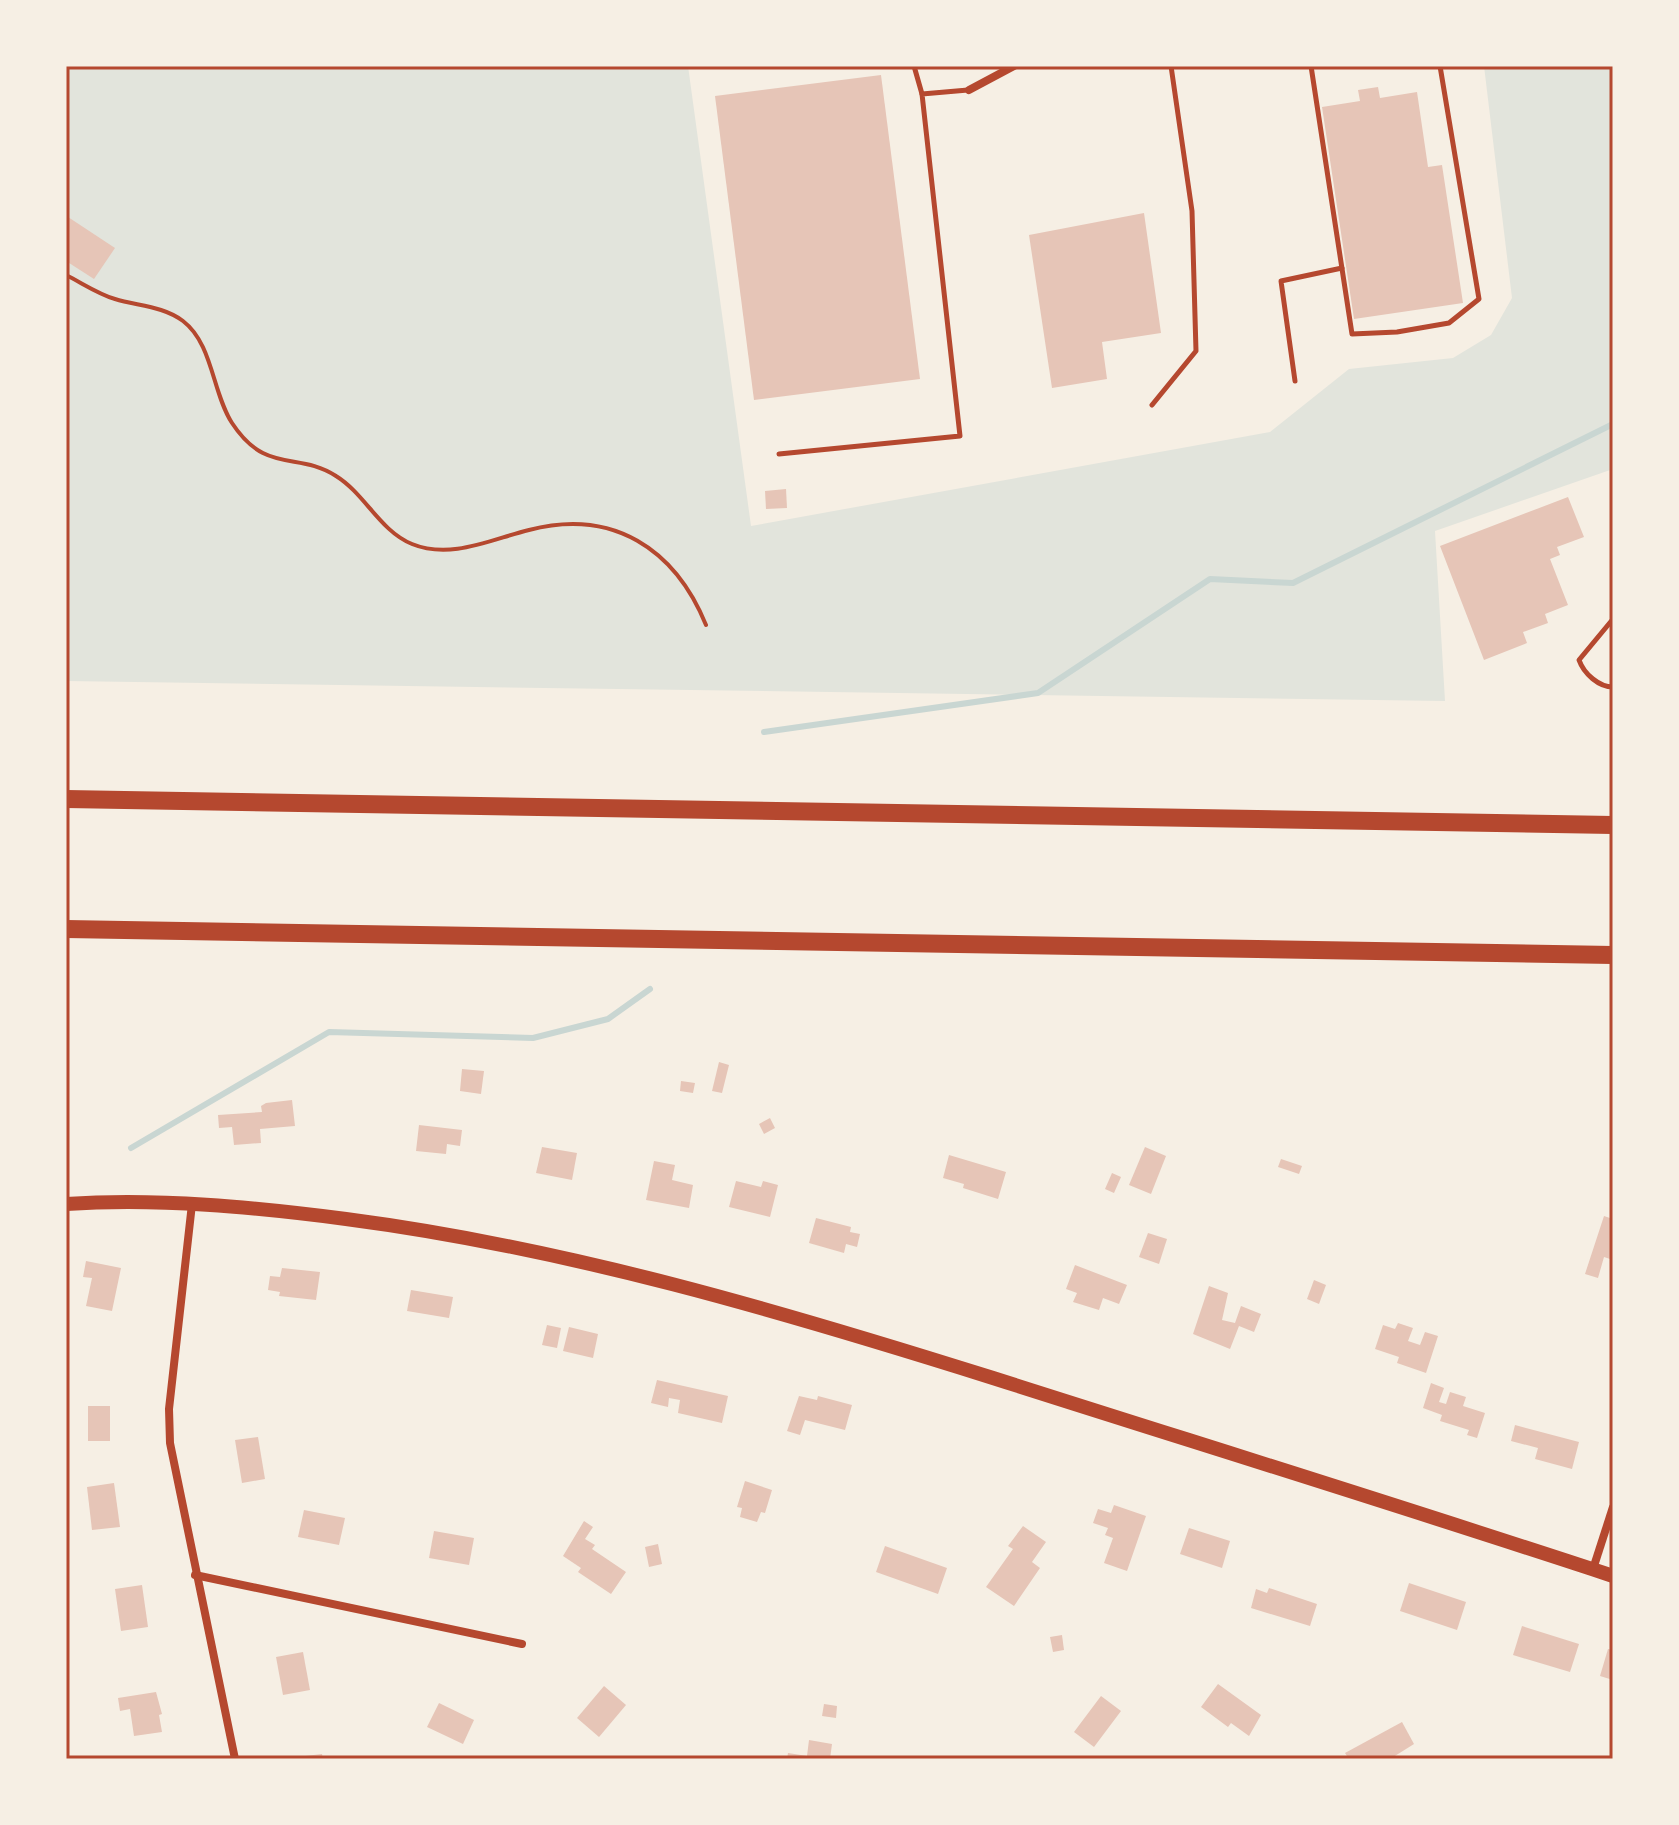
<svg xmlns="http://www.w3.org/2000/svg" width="1679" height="1825" viewBox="0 0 1679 1825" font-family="Overpass,sans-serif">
	<rect width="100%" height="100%" fill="#f6efe4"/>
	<!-- green -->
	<path fill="#e2e4dc" d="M 66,66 L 688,66 L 751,526 L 1270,432 L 1349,369 L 1453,358 L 1491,335 L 1512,298 L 1484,66 L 1613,66 L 1613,469 L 1435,531 L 1445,701 L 66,681 Z"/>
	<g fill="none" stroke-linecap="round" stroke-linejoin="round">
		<!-- stream -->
		<g stroke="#c9d6d2" stroke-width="6">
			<path d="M 764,732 L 1038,693 L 1210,579 L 1293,583 L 1613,424"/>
			<path d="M 131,1148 L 329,1032 L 533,1038 L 608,1019 L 650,989"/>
		</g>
	</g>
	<!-- building -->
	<g fill="#e6c5b7">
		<path d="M 881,75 L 920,379 L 754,400 L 715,96 Z"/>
		<path d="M 1378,87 L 1380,98 L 1417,92 L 1428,167 L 1442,165 L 1463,303 L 1354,319 L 1322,107 L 1360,101 L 1358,90 Z"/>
		<path d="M 1144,213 L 1161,333 L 1102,342 L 1107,379 L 1052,388 L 1029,235 Z"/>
		<path d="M 68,217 L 115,248 L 94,279 L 66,261 Z"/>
		<path d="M 786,489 L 787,508 L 766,509 L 765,491 Z"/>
		<path d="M 1568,497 L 1584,537 L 1557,547 L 1560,555 L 1550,559 L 1568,605 L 1545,614 L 1548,623 L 1523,632 L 1527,643 L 1484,660 L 1440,546 Z"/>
		<path d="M 719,1062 L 729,1065 L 722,1093 L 712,1091 Z"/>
		<path d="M 462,1069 L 484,1071 L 481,1094 L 460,1091 Z"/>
		<path d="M 681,1081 L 695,1083 L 693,1093 L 680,1091 Z"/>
		<path d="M 292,1100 L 295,1126 L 260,1129 L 261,1143 L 234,1145 L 232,1127 L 219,1128 L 218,1115 L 262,1112 L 261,1106 L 266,1103 Z"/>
		<path d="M 770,1118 L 775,1128 L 764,1134 L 759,1124 Z"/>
		<path d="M 419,1125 L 462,1130 L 460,1146 L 447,1144 L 446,1154 L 416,1151 Z"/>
		<path d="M 542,1147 L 577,1153 L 572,1180 L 536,1173 Z"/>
		<path d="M 1145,1147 L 1166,1156 L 1151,1194 L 1129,1185 Z"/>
		<path d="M 949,1155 L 1006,1172 L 998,1199 L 963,1188 L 964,1184 L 943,1178 Z"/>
		<path d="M 1281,1159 L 1302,1166 L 1299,1174 L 1278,1167 Z"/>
		<path d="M 654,1161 L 675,1165 L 672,1180 L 693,1185 L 689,1208 L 646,1200 Z"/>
		<path d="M 1112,1173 L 1121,1177 L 1114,1193 L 1105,1189 Z"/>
		<path d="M 736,1181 L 761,1187 L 763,1181 L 778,1185 L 770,1217 L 729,1207 Z"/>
		<path d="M 1604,1216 L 1613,1219 L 1613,1260 L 1604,1257 L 1598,1278 L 1585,1274 Z"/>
		<path d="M 816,1218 L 851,1227 L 850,1232 L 860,1234 L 857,1247 L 846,1244 L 844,1253 L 809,1243 Z"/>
		<path d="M 1148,1233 L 1167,1239 L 1159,1264 L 1139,1257 Z"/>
		<path d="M 86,1261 L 121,1268 L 112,1311 L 86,1306 L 92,1278 L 83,1277 Z"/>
		<path d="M 1075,1265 L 1127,1285 L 1119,1304 L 1103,1298 L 1099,1310 L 1073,1302 L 1077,1293 L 1066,1289 Z"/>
		<path d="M 282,1268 L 320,1272 L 316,1300 L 279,1296 L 280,1292 L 268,1290 L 270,1276 L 280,1277 Z"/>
		<path d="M 1314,1280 L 1326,1285 L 1319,1304 L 1307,1299 Z"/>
		<path d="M 1209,1286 L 1228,1293 L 1222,1320 L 1235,1323 L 1241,1306 L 1261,1314 L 1254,1332 L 1239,1326 L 1230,1349 L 1193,1334 Z"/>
		<path d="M 411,1290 L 453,1297 L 449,1318 L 407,1311 Z"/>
		<path d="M 1398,1323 L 1413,1328 L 1408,1341 L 1420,1345 L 1425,1332 L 1438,1336 L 1426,1373 L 1397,1363 L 1399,1357 L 1375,1349 L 1383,1325 L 1395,1329 Z"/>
		<path d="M 547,1325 L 561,1328 L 557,1348 L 542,1345 Z"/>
		<path d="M 569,1327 L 598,1334 L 593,1358 L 563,1351 Z"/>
		<path d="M 657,1380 L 728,1396 L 722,1423 L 678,1413 L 680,1400 L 669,1398 L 668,1407 L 651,1403 Z"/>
		<path d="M 1431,1383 L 1444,1388 L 1439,1402 L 1446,1404 L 1450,1392 L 1466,1397 L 1463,1406 L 1485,1413 L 1477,1438 L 1467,1435 L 1469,1430 L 1440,1421 L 1442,1415 L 1423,1408 Z"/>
		<path d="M 799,1396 L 817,1400 L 818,1396 L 852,1405 L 845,1430 L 805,1420 L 800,1435 L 787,1431 Z"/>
		<rect x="88" y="1406" width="22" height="35"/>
		<path d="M 1515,1425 L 1579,1442 L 1572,1469 L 1535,1459 L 1538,1448 L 1511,1441 Z"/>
		<path d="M 258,1437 L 265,1479 L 242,1483 L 235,1440 Z"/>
		<path d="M 745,1481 L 772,1490 L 765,1513 L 761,1512 L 757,1522 L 740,1517 L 742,1508 L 737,1507 Z"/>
		<path d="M 114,1483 L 120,1527 L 92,1530 L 87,1487 Z"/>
		<path d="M 1114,1505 L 1146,1516 L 1127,1571 L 1104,1563 L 1113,1538 L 1105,1535 L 1108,1528 L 1093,1523 L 1098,1509 L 1111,1513 Z"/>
		<path d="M 304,1510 L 345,1518 L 339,1545 L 298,1537 Z"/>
		<path d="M 584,1521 L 593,1527 L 585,1539 L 595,1545 L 592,1549 L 626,1572 L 611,1594 L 578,1572 L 581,1568 L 563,1556 Z"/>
		<path d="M 1023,1526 L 1046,1542 L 1032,1562 L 1040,1568 L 1014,1606 L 986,1587 L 1013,1549 L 1008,1546 Z"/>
		<path d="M 1189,1528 L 1230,1541 L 1222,1568 L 1180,1554 Z"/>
		<path d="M 434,1531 L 474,1538 L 469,1565 L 429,1558 Z"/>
		<path d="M 658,1544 L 662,1564 L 649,1567 L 645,1547 Z"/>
		<path d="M 885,1546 L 947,1568 L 938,1594 L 876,1572 Z"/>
		<path d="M 1409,1583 L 1466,1602 L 1457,1630 L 1400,1611 Z"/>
		<path d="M 142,1585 L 148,1627 L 121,1631 L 115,1589 Z"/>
		<path d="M 1269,1588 L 1317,1604 L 1310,1626 L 1251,1608 L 1256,1589 L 1267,1593 Z"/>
		<path d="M 1522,1626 L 1579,1644 L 1570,1672 L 1513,1655 Z"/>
		<path d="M 1062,1635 L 1064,1650 L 1053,1652 L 1050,1637 Z"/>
		<path d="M 1608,1649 L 1613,1650 L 1613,1680 L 1600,1676 Z"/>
		<path d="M 303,1652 L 310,1690 L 283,1695 L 276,1657 Z"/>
		<path d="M 1218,1684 L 1261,1715 L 1249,1736 L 1231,1723 L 1228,1727 L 1201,1707 Z"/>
		<path d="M 604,1686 L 626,1705 L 599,1737 L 577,1718 Z"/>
		<path d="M 156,1692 L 162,1714 L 159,1715 L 162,1732 L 134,1736 L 130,1709 L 120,1711 L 118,1698 Z"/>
		<path d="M 1101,1696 L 1121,1711 L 1094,1747 L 1074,1732 Z"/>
		<path d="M 439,1703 L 474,1720 L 463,1744 L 427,1727 Z"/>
		<path d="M 824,1704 L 837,1706 L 836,1718 L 822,1716 Z"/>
		<path d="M 1402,1722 L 1414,1744 L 1390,1759 L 1349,1759 L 1345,1753 Z"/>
		<path d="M 809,1740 L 832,1744 L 830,1759 L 787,1759 L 788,1753 L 807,1756 Z"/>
		<path d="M 322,1754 L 323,1759 L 298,1759 L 297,1757 Z"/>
	</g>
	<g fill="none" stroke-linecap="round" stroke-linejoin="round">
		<!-- path -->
		<path stroke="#b5482f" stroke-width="4" d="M 66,275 C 82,283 98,294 115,299 C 138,306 163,306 183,321 C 213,344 212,392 232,423 C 266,475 298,451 336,476 C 365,494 380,531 412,544 C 451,560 492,539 529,530 C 613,508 675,549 706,625"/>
		<!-- service -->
		<g stroke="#b5482f" stroke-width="5">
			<path d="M 914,66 L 922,94"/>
			<path d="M 1311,66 L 1352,334 L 1397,332 L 1449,323 L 1479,299 L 1440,66"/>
			<path d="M 1295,381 L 1281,281 L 1342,268"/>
			<path d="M 1152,405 L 1196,351 L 1192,211 L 1171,66"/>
			<path d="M 779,454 L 960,436 L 922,94 L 968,90"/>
			<path d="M 1613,619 L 1579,660 C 1584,674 1599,687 1613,687"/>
		</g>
		<!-- minor -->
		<g stroke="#b5482f" stroke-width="8">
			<path d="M 969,90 L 1014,66"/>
			<path d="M 192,1204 L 169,1409 L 170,1443 L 235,1759"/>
			<path d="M 1593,1569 L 1613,1507"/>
			<path d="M 195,1575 L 522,1644"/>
		</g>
		<!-- secondary -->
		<path stroke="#b5482f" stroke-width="14" d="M 66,1204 C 160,1198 253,1207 346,1219 C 568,1248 780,1311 993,1378 C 1200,1444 1407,1508 1613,1576"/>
		<!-- motorway -->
		<g stroke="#b5482f" stroke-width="18">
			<path d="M 66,799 L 1613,825"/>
			<path d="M 66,929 L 1613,955"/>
		</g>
	</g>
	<!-- border -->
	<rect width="1679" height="1825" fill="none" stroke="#f6efe4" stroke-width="136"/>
	<rect x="68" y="68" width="1543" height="1689" fill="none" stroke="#b5482f" stroke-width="3"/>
</svg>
